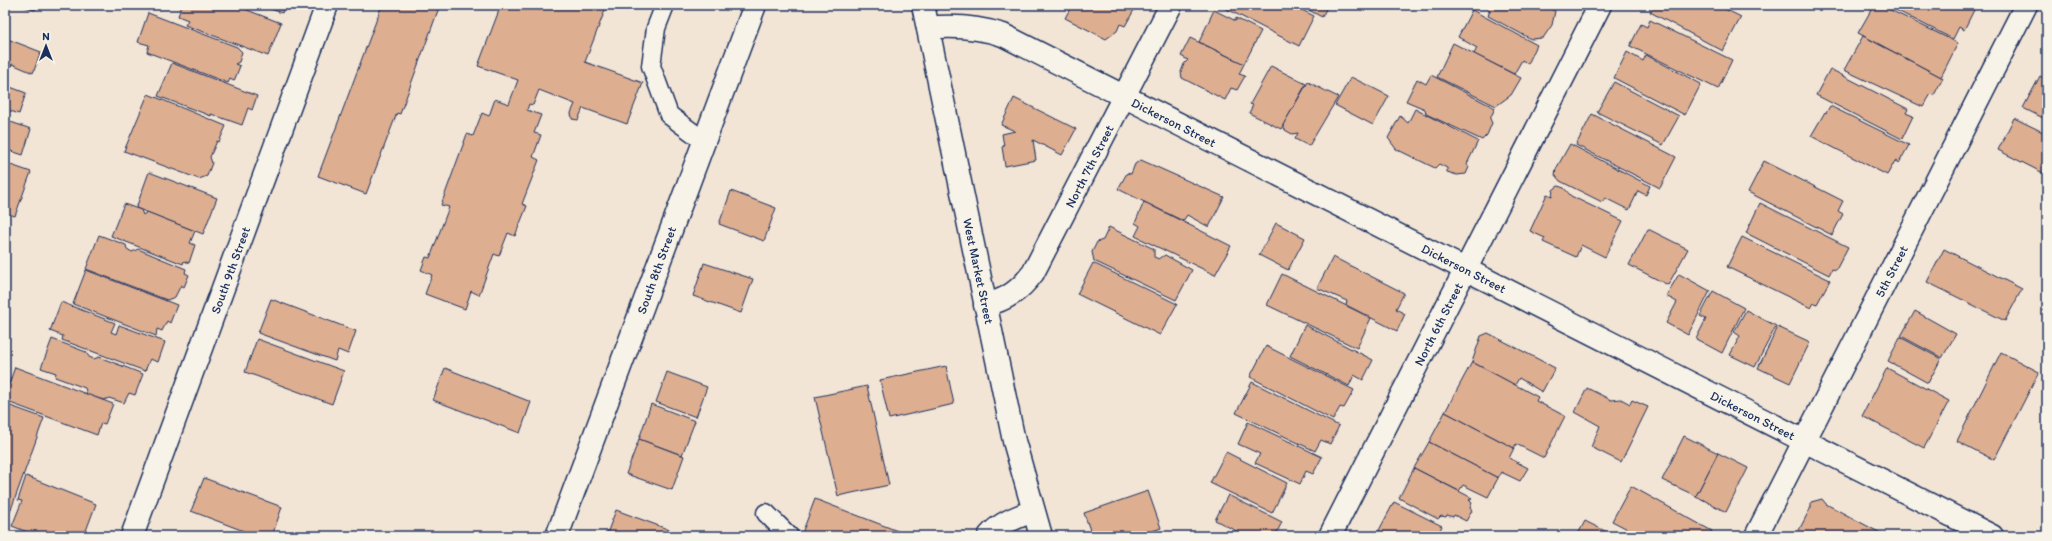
<svg xmlns="http://www.w3.org/2000/svg" width="2052" height="541" viewBox="0 0 2052 541" font-family="Itim,sans-serif">
	<rect width="100%" height="100%" fill="#f2e5d6"/>
	<filter id="ink" filterUnits="userSpaceOnUse"><feTurbulence type="fractalNoise" baseFrequency=".025" numOctaves="2"/><feDisplacementMap in="SourceGraphic" scale="8" xChannelSelector="R" yChannelSelector="G"/><feConvolveMatrix kernelMatrix="1 2 1 2 8 2 1 2 1" color-interpolation-filters="sRGB"/></filter>
	<g filter="url(#ink)">
		<!-- building -->
		<g fill="#deae90" stroke="#1b2f5e">
			<path d="M 19,5 L 37,5 L 35,10 Z"/>
			<path d="M 52,5 L 66,5 L 64,10 Z"/>
			<path d="M 182,5 L 234,5 L 281,23 L 268,56 L 185,25 L 188,20 L 178,16 Z"/>
			<path d="M 259,5 L 285,5 L 282,13 Z"/>
			<path d="M 382,5 L 440,5 L 400,114 L 397,113 L 366,194 L 318,176 Z"/>
			<path d="M 501,5 L 607,5 L 585,62 L 643,83 L 627,124 L 583,108 L 578,120 L 572,119 L 571,113 L 575,104 L 539,90 L 533,105 L 529,104 L 527,110 L 541,115 L 534,133 L 541,135 L 533,157 L 539,160 L 522,204 L 527,206 L 515,236 L 508,233 L 499,256 L 494,254 L 479,295 L 471,291 L 465,309 L 425,294 L 432,275 L 421,270 L 426,257 L 430,258 L 449,207 L 441,205 L 467,134 L 473,136 L 482,113 L 489,116 L 495,99 L 509,104 L 518,80 L 478,66 Z"/>
			<path d="M 1072,5 L 1124,5 L 1134,10 L 1125,26 L 1120,24 L 1117,31 L 1106,39 L 1065,18 Z"/>
			<path d="M 1219,5 L 1292,5 L 1314,16 L 1299,46 Z"/>
			<path d="M 1299,5 L 1328,5 L 1322,17 Z"/>
			<path d="M 1480,5 L 1543,5 L 1555,11 L 1552,25 L 1543,38 L 1531,39 L 1488,16 L 1490,10 Z"/>
			<path d="M 1654,5 L 1717,5 L 1741,17 L 1723,51 L 1650,12 Z"/>
			<path d="M 1874,5 L 1880,5 L 1958,43 L 1941,77 L 1858,33 Z"/>
			<path d="M 1886,5 L 1968,5 L 1975,8 L 1964,30 L 1959,27 L 1953,39 Z"/>
			<path d="M 1214,10 L 1236,21 L 1236,18 L 1261,31 L 1244,64 L 1199,42 Z"/>
			<path d="M 1472,10 L 1537,45 L 1528,64 L 1522,60 L 1514,74 L 1474,54 L 1477,48 L 1458,37 Z"/>
			<path d="M 148,13 L 237,47 L 242,52 L 239,62 L 235,64 L 240,66 L 234,81 L 230,79 L 228,83 L 147,52 L 149,45 L 138,42 Z"/>
			<path d="M 1650,20 L 1732,60 L 1718,89 L 1630,46 L 1641,24 L 1647,27 Z"/>
			<path d="M 1863,36 L 1943,78 L 1934,95 L 1931,94 L 1923,107 L 1844,70 Z"/>
			<path d="M 5,38 L 41,52 L 33,73 L 12,64 L 8,74 L 5,75 Z"/>
			<path d="M 1190,38 L 1244,64 L 1239,74 L 1245,76 L 1237,90 L 1231,88 L 1225,100 L 1182,78 L 1181,72 L 1184,64 L 1188,60 L 1181,56 Z"/>
			<path d="M 1453,43 L 1521,78 L 1511,95 L 1496,106 L 1437,77 Z"/>
			<path d="M 1627,52 L 1643,61 L 1646,55 L 1701,84 L 1685,115 L 1614,78 Z"/>
			<path d="M 172,63 L 257,96 L 252,110 L 248,108 L 242,125 L 211,114 L 211,116 L 158,96 Z"/>
			<path d="M 1271,66 L 1306,84 L 1281,129 L 1249,113 L 1253,105 L 1250,104 Z"/>
			<path d="M 1830,69 L 1908,109 L 1906,113 L 1913,116 L 1902,139 L 1816,95 Z"/>
			<path d="M 1431,75 L 1495,108 L 1490,119 L 1492,123 L 1487,135 L 1482,140 L 1426,114 L 1425,109 L 1406,101 L 1417,79 L 1426,84 Z"/>
			<path d="M 2040,76 L 2047,80 L 2047,120 L 2023,108 Z"/>
			<path d="M 1351,77 L 1389,96 L 1373,125 L 1335,105 Z"/>
			<path d="M 1308,82 L 1338,97 L 1309,146 L 1295,139 L 1298,133 L 1292,134 L 1285,130 L 1283,125 Z"/>
			<path d="M 1614,82 L 1679,116 L 1663,145 L 1597,112 Z"/>
			<path d="M 5,85 L 26,93 L 19,114 L 5,109 Z"/>
			<path d="M 148,94 L 226,126 L 219,142 L 217,141 L 210,157 L 212,163 L 207,176 L 199,179 L 124,151 Z"/>
			<path d="M 1014,98 L 1076,129 L 1062,155 L 1033,140 L 1036,160 L 1005,166 L 1002,147 L 1004,146 L 1002,134 L 1015,131 L 1001,125 Z"/>
			<path d="M 1830,106 L 1909,145 L 1899,163 L 1895,161 L 1887,175 L 1811,136 L 1825,112 L 1826,113 Z"/>
			<path d="M 1415,109 L 1478,141 L 1467,164 L 1469,167 L 1466,174 L 1457,175 L 1447,172 L 1447,168 L 1439,164 L 1435,168 L 1396,149 L 1388,138 L 1400,116 L 1408,123 Z"/>
			<path d="M 1592,114 L 1676,157 L 1660,188 L 1576,145 Z"/>
			<path d="M 2014,118 L 2047,134 L 2047,175 L 1998,150 Z"/>
			<path d="M 5,120 L 31,129 L 23,155 L 5,149 Z"/>
			<path d="M 1570,144 L 1650,186 L 1646,195 L 1638,191 L 1629,210 L 1605,198 L 1602,202 L 1560,181 L 1555,175 L 1556,169 Z"/>
			<path d="M 1141,160 L 1224,197 L 1209,227 L 1187,215 L 1183,221 L 1118,189 L 1127,173 L 1131,174 L 1135,164 Z"/>
			<path d="M 1764,161 L 1843,201 L 1838,211 L 1843,214 L 1832,235 L 1748,192 Z"/>
			<path d="M 5,163 L 31,172 L 15,216 L 5,213 Z"/>
			<path d="M 149,172 L 217,198 L 203,234 L 136,208 Z"/>
			<path d="M 1558,186 L 1564,188 L 1571,196 L 1623,221 L 1605,257 L 1581,245 L 1576,257 L 1543,242 L 1545,238 L 1530,231 L 1547,194 L 1552,196 L 1553,190 Z"/>
			<path d="M 731,191 L 776,208 L 764,241 L 719,224 Z"/>
			<path d="M 1144,202 L 1231,246 L 1215,275 L 1135,236 L 1140,226 L 1135,223 Z"/>
			<path d="M 1760,203 L 1848,247 L 1836,270 L 1832,269 L 1829,275 L 1746,233 Z"/>
			<path d="M 124,204 L 141,210 L 143,215 L 147,212 L 195,231 L 190,243 L 195,245 L 189,263 L 184,261 L 183,264 L 111,236 Z"/>
			<path d="M 1276,223 L 1305,238 L 1288,270 L 1259,255 Z"/>
			<path d="M 1109,227 L 1154,249 L 1154,257 L 1159,259 L 1165,255 L 1192,270 L 1176,300 L 1094,261 L 1092,252 L 1097,242 L 1103,240 Z"/>
			<path d="M 1648,229 L 1688,249 L 1668,285 L 1629,265 Z"/>
			<path d="M 99,235 L 126,245 L 127,249 L 132,252 L 138,249 L 186,269 L 185,273 L 189,275 L 184,287 L 181,285 L 175,297 L 167,300 L 86,269 Z"/>
			<path d="M 1742,237 L 1830,280 L 1817,304 L 1814,303 L 1811,308 L 1727,267 Z"/>
			<path d="M 1944,249 L 2022,289 L 2005,321 L 1927,282 Z"/>
			<path d="M 1333,257 L 1404,293 L 1396,309 L 1405,314 L 1397,331 L 1346,305 L 1347,301 L 1317,288 Z"/>
			<path d="M 704,263 L 753,279 L 741,313 L 693,296 Z"/>
			<path d="M 1093,263 L 1177,304 L 1160,335 L 1077,294 Z"/>
			<path d="M 86,270 L 177,305 L 170,323 L 167,321 L 162,331 L 157,329 L 156,336 L 73,304 Z"/>
			<path d="M 1282,274 L 1371,318 L 1357,348 L 1267,305 Z"/>
			<path d="M 1679,274 L 1710,291 L 1688,335 L 1666,323 L 1677,302 L 1666,296 Z"/>
			<path d="M 1713,291 L 1744,308 L 1722,353 L 1696,339 L 1706,319 L 1700,316 Z"/>
			<path d="M 271,299 L 356,331 L 348,354 L 338,350 L 335,361 L 258,333 Z"/>
			<path d="M 61,302 L 115,323 L 111,332 L 116,334 L 119,325 L 165,342 L 158,362 L 150,359 L 145,371 L 62,340 L 63,336 L 50,331 Z"/>
			<path d="M 1746,310 L 1776,326 L 1755,367 L 1730,355 L 1740,336 L 1734,332 Z"/>
			<path d="M 1915,311 L 1956,334 L 1942,358 L 1901,336 Z"/>
			<path d="M 1305,325 L 1373,360 L 1363,380 L 1354,375 L 1349,386 L 1290,356 Z"/>
			<path d="M 1778,327 L 1810,342 L 1790,383 L 1758,368 Z"/>
			<path d="M 1488,333 L 1555,368 L 1542,392 L 1519,378 L 1515,385 L 1472,362 L 1481,336 Z"/>
			<path d="M 1900,337 L 1941,359 L 1928,383 L 1888,361 Z"/>
			<path d="M 52,339 L 86,352 L 89,357 L 94,359 L 99,357 L 143,374 L 135,395 L 129,393 L 124,403 L 109,398 L 104,400 L 87,395 L 85,388 L 55,377 L 56,373 L 41,368 Z"/>
			<path d="M 257,339 L 344,371 L 332,404 L 245,372 Z"/>
			<path d="M 1266,346 L 1354,390 L 1344,408 L 1340,407 L 1333,420 L 1250,377 Z"/>
			<path d="M 2001,352 L 2039,372 L 1994,460 L 1957,441 Z"/>
			<path d="M 1472,362 L 1538,397 L 1536,401 L 1565,416 L 1544,458 L 1516,444 L 1514,448 L 1445,412 Z"/>
			<path d="M 946,366 L 954,404 L 889,419 L 880,380 Z"/>
			<path d="M 15,367 L 113,404 L 105,424 L 101,423 L 97,435 L 5,401 L 5,395 Z"/>
			<path d="M 445,368 L 531,402 L 520,433 L 433,400 Z"/>
			<path d="M 1887,368 L 1949,401 L 1924,448 L 1862,416 Z"/>
			<path d="M 667,372 L 707,387 L 696,417 L 656,402 Z"/>
			<path d="M 1252,382 L 1339,426 L 1330,444 L 1321,440 L 1315,451 L 1236,413 Z"/>
			<path d="M 867,386 L 889,485 L 838,496 L 815,397 Z"/>
			<path d="M 1587,388 L 1611,400 L 1621,399 L 1630,404 L 1632,400 L 1648,407 L 1621,462 L 1591,447 L 1600,426 L 1575,412 Z"/>
			<path d="M 5,404 L 44,418 L 5,526 Z"/>
			<path d="M 651,404 L 695,421 L 682,455 L 639,439 Z"/>
			<path d="M 1445,412 L 1514,448 L 1509,458 L 1528,468 L 1520,481 L 1501,472 L 1498,478 L 1429,442 Z"/>
			<path d="M 1248,422 L 1322,457 L 1313,474 L 1306,471 L 1300,484 L 1255,463 L 1260,454 L 1238,444 Z"/>
			<path d="M 1684,436 L 1718,453 L 1696,496 L 1662,480 Z"/>
			<path d="M 639,439 L 684,456 L 672,490 L 626,474 Z"/>
			<path d="M 1429,442 L 1498,478 L 1488,497 L 1463,485 L 1459,491 L 1414,468 Z"/>
			<path d="M 1226,452 L 1287,483 L 1272,513 L 1210,483 Z"/>
			<path d="M 1718,453 L 1748,468 L 1726,512 L 1696,496 Z"/>
			<path d="M 1414,468 L 1472,498 L 1469,500 L 1472,503 L 1470,508 L 1472,511 L 1466,521 L 1454,515 L 1453,517 L 1447,515 L 1446,517 L 1441,516 L 1438,519 L 1399,498 Z"/>
			<path d="M 26,476 L 96,504 L 84,536 L 29,536 L 30,533 L 12,526 L 22,501 L 18,500 Z"/>
			<path d="M 204,478 L 282,507 L 272,536 L 257,536 L 191,511 Z"/>
			<path d="M 1631,486 L 1712,531 L 1710,534 L 1712,536 L 1641,536 L 1612,521 Z"/>
			<path d="M 1148,491 L 1161,528 L 1138,536 L 1092,536 L 1084,513 Z"/>
			<path d="M 1228,495 L 1282,522 L 1277,532 L 1278,536 L 1246,536 L 1215,520 Z"/>
			<path d="M 815,499 L 908,535 L 907,536 L 801,536 Z"/>
			<path d="M 1822,499 L 1826,504 L 1886,536 L 1802,536 L 1797,534 L 1811,507 L 1811,502 Z"/>
			<path d="M 1394,502 L 1442,526 L 1437,536 L 1380,536 L 1377,534 Z"/>
			<path d="M 616,510 L 686,536 L 606,536 Z"/>
			<path d="M 1585,521 L 1615,536 L 1577,536 Z"/>
		</g>
		<g fill="none" stroke-linecap="round" stroke-linejoin="round">
			<!-- service casing -->
			<g stroke="#1b2f5e" stroke-width="21">
				<g id="service">
					<path d="M 665,5 L 656,28 L 651,66 L 669,115 L 704,141"/>
					<path d="M 766,513 L 789,536"/>
				</g>
			</g>
			<!-- minor casing -->
			<g stroke="#1b2f5e" stroke-width="25">
				<g id="minor">
					<path d="M 928,28 C 955,25 978,27 1003,35 L 1992,536"/>
					<path d="M 985,305 C 1007,300 1020,290 1033,273 L 1171,5"/>
					<path d="M 132,536 L 327,5"/>
					<path d="M 989,536 C 1000,523 1017,517 1033,511"/>
					<path d="M 1330,536 L 1600,5"/>
					<path d="M 1756,536 L 2026,5"/>
				</g>
			</g>
			<!-- tertiary casing -->
			<g stroke="#1b2f5e" stroke-width="25">
				<path id="tertiary" d="M 557,536 L 755,5"/>
			</g>
			<!-- primary casing -->
			<g stroke="#1b2f5e" stroke-width="25">
				<path id="primary" d="M 923,5 L 1014,441 L 1041,536"/>
			</g>
			<!-- service -->
			<use href="#service" stroke="#f7f3e8" stroke-width="18"/>
			<!-- minor -->
			<use href="#minor" stroke="#f7f3e8" stroke-width="22"/>
			<!-- tertiary -->
			<use href="#tertiary" stroke="#f7f3e8" stroke-width="22"/>
			<!-- primary -->
			<use href="#primary" stroke="#f7f3e8" stroke-width="22"/>
		</g>
	</g>
	<g text-anchor="middle" stroke-width="3" stroke-linejoin="round" paint-order="stroke">
		<!-- street labels -->
		<g font-size="13" fill="#1b2f5e" stroke="#f7f3e8">
			<text transform="translate(1174 122) rotate(27)" y="5">Dickerson Street</text>
			<text transform="translate(1089 166) rotate(-63)" y="5">North 7th Street</text>
			<text transform="translate(1464 268) rotate(27)" y="5">Dickerson Street</text>
			<text transform="translate(230 270) rotate(-70)" y="5">South 9th Street</text>
			<text transform="translate(656 270) rotate(-70)" y="5">South 8th Street</text>
			<text transform="translate(979 271) rotate(78)" y="5">West Market Street</text>
			<text transform="translate(1891 271) rotate(-63)" y="5">5th Street</text>
			<text transform="translate(1438 324) rotate(-63)" y="5">North 6th Street</text>
			<text transform="translate(1753 415) rotate(27)" y="5">Dickerson Street</text>
		</g>
	</g>
	<!-- margin -->
	<rect width="2052" height="541" fill="none" stroke="#f7f3e8" stroke-width="20"/>
	<rect x="10" y="10" width="2032" height="521" fill="none" stroke="#1b2f5e" stroke-width="1.5" filter="url(#ink)"/>
	<!-- north arrow -->
	<g transform="translate(46 46)" stroke="#f7f3e8" stroke-width="3" paint-order="stroke">
	<path d="M0-3L7 15L0 10L-7 15Z" fill="#1b2f5e"/>
	<text y="-6" font-size="11" font-weight="bold" text-anchor="middle" fill="#1b2f5e">N</text>
	</g>
</svg>
